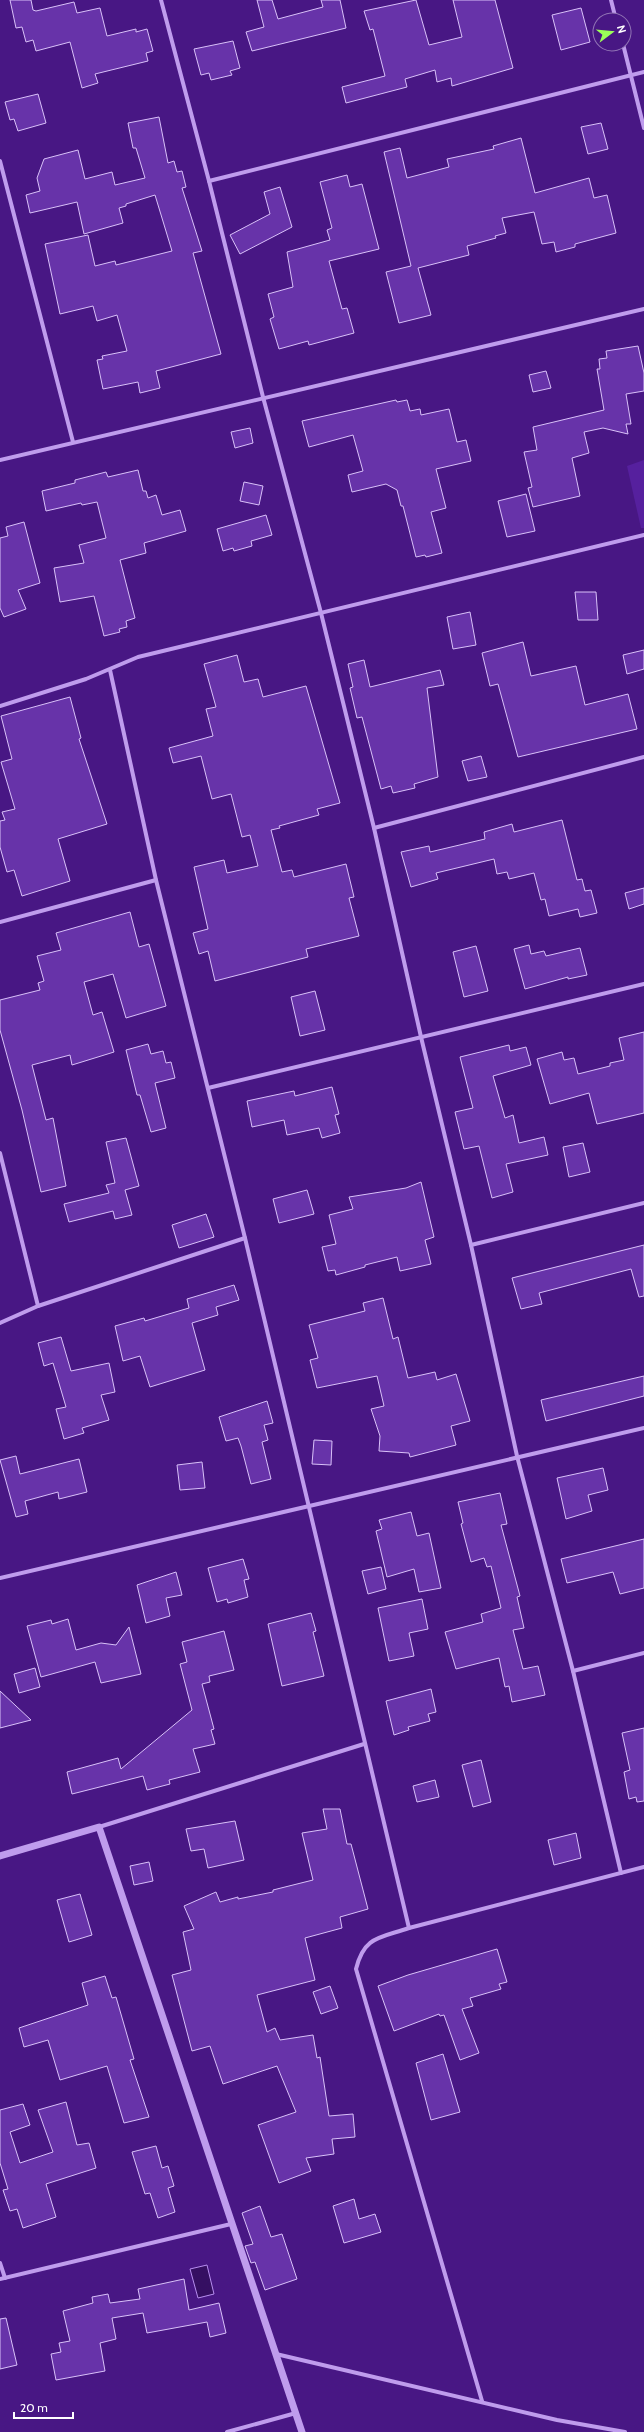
<svg xmlns="http://www.w3.org/2000/svg" width="644" height="2432" viewBox="0 0 644 2432" font-family="Cabin,sans-serif">
	<rect width="100%" height="100%" fill="#481784"/>
	<!-- green -->
	<path fill="#56209e" d="M 644,460 L 644,528 L 641,528 L 627,466 Z"/>
	<!-- water -->
	<path fill="#350f62" stroke="#b78eef" d="M 207,2265 L 214,2294 L 198,2298 L 190,2269 Z"/>
	<!-- building -->
	<g fill="#6733a9" stroke="#d9c1f9">
		<path d="M 10,0 L 31,0 L 33,10 L 36,11 L 74,2 L 77,13 L 100,8 L 107,36 L 136,29 L 136,32 L 147,29 L 153,51 L 146,53 L 148,61 L 95,74 L 98,83 L 82,88 L 70,42 L 36,51 L 33,40 L 26,42 L 22,27 L 16,28 Z"/>
		<path d="M 257,0 L 272,0 L 278,19 L 323,7 L 321,0 L 340,0 L 346,28 L 252,51 L 246,32 L 264,27 Z"/>
		<path d="M 416,0 L 429,45 L 462,37 L 453,0 L 495,0 L 513,68 L 452,86 L 451,78 L 437,82 L 435,70 L 405,79 L 407,87 L 346,103 L 342,87 L 385,76 L 373,29 L 370,30 L 364,11 Z"/>
		<path d="M 581,8 L 590,42 L 561,50 L 552,15 Z"/>
		<path d="M 233,41 L 240,68 L 230,71 L 232,75 L 211,80 L 209,73 L 201,75 L 194,49 Z"/>
		<path d="M 38,94 L 46,123 L 18,131 L 14,119 L 10,120 L 5,102 Z"/>
		<path d="M 159,117 L 168,163 L 174,161 L 177,172 L 182,171 L 186,187 L 182,188 L 202,251 L 193,253 L 221,354 L 156,371 L 160,388 L 140,393 L 138,382 L 103,389 L 97,360 L 103,359 L 102,356 L 127,351 L 117,315 L 97,321 L 93,306 L 60,314 L 45,244 L 88,235 L 95,266 L 115,261 L 116,265 L 172,251 L 155,195 L 126,204 L 126,206 L 119,208 L 123,223 L 84,234 L 77,202 L 30,213 L 26,195 L 40,191 L 37,178 L 44,159 L 78,150 L 85,179 L 112,172 L 115,185 L 145,178 L 136,148 L 133,148 L 128,123 Z"/>
		<path d="M 601,123 L 608,149 L 588,154 L 581,127 Z"/>
		<path d="M 521,138 L 535,193 L 589,178 L 594,198 L 607,195 L 616,233 L 575,244 L 575,247 L 556,252 L 554,242 L 542,244 L 534,212 L 502,218 L 506,233 L 495,236 L 496,238 L 467,246 L 469,255 L 418,268 L 431,315 L 399,323 L 386,272 L 411,266 L 384,152 L 400,148 L 407,178 L 449,167 L 447,159 L 494,149 L 493,146 Z"/>
		<path d="M 347,175 L 350,187 L 362,184 L 379,249 L 329,261 L 342,309 L 347,308 L 354,333 L 309,345 L 308,341 L 279,349 L 270,319 L 274,317 L 268,294 L 293,287 L 287,252 L 330,240 L 327,230 L 332,228 L 320,182 Z"/>
		<path d="M 280,187 L 292,227 L 240,254 L 230,235 L 270,214 L 264,192 Z"/>
		<path d="M 638,346 L 644,373 L 644,391 L 626,394 L 631,424 L 626,424 L 628,434 L 603,428 L 584,432 L 589,453 L 572,458 L 580,496 L 533,507 L 528,488 L 532,487 L 524,452 L 537,450 L 533,427 L 604,410 L 597,369 L 600,369 L 599,359 L 607,358 L 606,351 Z"/>
		<path d="M 546,371 L 551,388 L 533,392 L 529,375 Z"/>
		<path d="M 396,400 L 397,402 L 407,400 L 410,411 L 420,409 L 421,415 L 449,409 L 457,442 L 466,440 L 471,461 L 436,469 L 446,508 L 431,512 L 442,553 L 426,557 L 425,555 L 416,557 L 403,506 L 401,506 L 397,490 L 386,484 L 352,492 L 348,475 L 363,471 L 353,435 L 309,447 L 302,421 Z"/>
		<path d="M 250,428 L 253,443 L 235,448 L 231,432 Z"/>
		<path d="M 138,470 L 143,491 L 146,491 L 148,498 L 156,495 L 162,515 L 180,510 L 186,531 L 144,543 L 146,553 L 120,560 L 135,618 L 126,621 L 127,627 L 119,629 L 120,632 L 104,636 L 94,596 L 60,602 L 54,568 L 84,563 L 79,545 L 106,538 L 97,502 L 82,505 L 81,503 L 46,511 L 42,491 L 75,483 L 75,480 L 106,472 L 108,477 Z"/>
		<path d="M 244,482 L 263,486 L 259,505 L 240,501 Z"/>
		<path d="M 526,494 L 535,531 L 507,537 L 498,501 Z"/>
		<path d="M 266,515 L 272,535 L 251,541 L 252,546 L 234,551 L 233,548 L 223,551 L 217,529 Z"/>
		<path d="M 24,522 L 40,583 L 18,590 L 26,609 L 4,617 L 0,608 L 0,538 L 8,536 L 6,527 Z"/>
		<path d="M 575,592 L 596,592 L 598,620 L 578,620 Z"/>
		<path d="M 470,612 L 476,645 L 453,649 L 447,617 Z"/>
		<path d="M 523,642 L 531,676 L 576,666 L 585,705 L 628,694 L 637,729 L 518,757 L 498,684 L 490,686 L 482,653 Z"/>
		<path d="M 644,650 L 644,669 L 627,674 L 623,655 Z"/>
		<path d="M 237,655 L 244,682 L 258,679 L 263,697 L 306,686 L 340,803 L 317,809 L 319,815 L 279,826 L 280,828 L 271,830 L 282,872 L 292,870 L 294,877 L 346,864 L 354,897 L 349,898 L 359,936 L 306,949 L 308,957 L 215,981 L 208,951 L 199,954 L 193,933 L 208,929 L 194,867 L 224,860 L 227,873 L 258,866 L 250,835 L 242,837 L 231,794 L 212,799 L 201,756 L 173,763 L 169,748 L 213,736 L 206,709 L 216,707 L 204,664 Z"/>
		<path d="M 364,660 L 370,687 L 440,670 L 444,685 L 427,688 L 438,777 L 414,784 L 415,788 L 393,793 L 391,786 L 381,789 L 362,717 L 357,718 L 350,688 L 353,687 L 348,664 Z"/>
		<path d="M 70,697 L 81,738 L 79,739 L 107,824 L 58,839 L 70,881 L 22,896 L 14,870 L 7,872 L 0,847 L 0,821 L 5,820 L 2,812 L 15,809 L 1,762 L 12,759 L 1,716 Z"/>
		<path d="M 481,756 L 487,777 L 468,781 L 462,761 Z"/>
		<path d="M 562,820 L 577,880 L 582,879 L 585,891 L 591,890 L 597,913 L 580,917 L 578,909 L 549,916 L 545,899 L 541,900 L 534,873 L 509,879 L 507,872 L 497,874 L 494,859 L 436,873 L 438,879 L 411,887 L 401,852 L 429,846 L 430,852 L 485,839 L 484,832 L 512,824 L 514,832 Z"/>
		<path d="M 644,888 L 644,904 L 629,909 L 625,893 Z"/>
		<path d="M 130,912 L 139,947 L 149,944 L 166,1006 L 126,1018 L 113,974 L 84,982 L 93,1015 L 102,1012 L 114,1052 L 72,1065 L 70,1055 L 32,1065 L 46,1120 L 53,1118 L 66,1186 L 41,1192 L 22,1110 L 0,1030 L 0,1000 L 40,990 L 38,983 L 44,981 L 37,956 L 61,950 L 56,933 Z"/>
		<path d="M 529,945 L 531,954 L 544,951 L 546,956 L 580,948 L 587,975 L 568,979 L 568,977 L 525,989 L 514,949 Z"/>
		<path d="M 476,946 L 488,991 L 464,997 L 453,952 Z"/>
		<path d="M 315,991 L 325,1030 L 300,1036 L 291,997 Z"/>
		<path d="M 644,1032 L 644,1113 L 597,1124 L 589,1093 L 550,1104 L 537,1059 L 562,1052 L 564,1060 L 574,1058 L 578,1074 L 610,1066 L 610,1063 L 624,1060 L 619,1038 Z"/>
		<path d="M 148,1044 L 151,1054 L 163,1051 L 166,1063 L 171,1062 L 175,1078 L 155,1083 L 166,1128 L 151,1132 L 140,1095 L 137,1095 L 126,1050 Z"/>
		<path d="M 509,1045 L 510,1051 L 526,1047 L 531,1065 L 493,1076 L 505,1118 L 513,1115 L 519,1143 L 544,1137 L 548,1155 L 506,1164 L 513,1192 L 492,1198 L 479,1146 L 464,1149 L 455,1112 L 473,1108 L 460,1057 Z"/>
		<path d="M 332,1087 L 339,1114 L 335,1115 L 340,1133 L 322,1138 L 319,1128 L 287,1135 L 284,1120 L 252,1127 L 247,1101 L 294,1091 L 295,1096 Z"/>
		<path d="M 126,1138 L 139,1186 L 125,1190 L 132,1215 L 115,1219 L 113,1211 L 69,1222 L 64,1204 L 109,1193 L 106,1185 L 115,1183 L 106,1142 Z"/>
		<path d="M 583,1143 L 590,1172 L 569,1177 L 563,1147 Z"/>
		<path d="M 421,1182 L 434,1237 L 425,1240 L 431,1264 L 400,1271 L 397,1257 L 365,1265 L 365,1267 L 336,1275 L 335,1270 L 328,1271 L 322,1247 L 336,1244 L 329,1215 L 353,1209 L 349,1197 L 406,1188 Z"/>
		<path d="M 307,1190 L 314,1214 L 279,1223 L 273,1199 Z"/>
		<path d="M 206,1214 L 214,1237 L 179,1248 L 172,1225 Z"/>
		<path d="M 644,1245 L 644,1296 L 639,1297 L 631,1269 L 539,1293 L 542,1304 L 521,1309 L 512,1278 Z"/>
		<path d="M 234,1285 L 239,1300 L 216,1307 L 218,1315 L 192,1323 L 205,1370 L 150,1387 L 140,1356 L 123,1361 L 115,1326 L 144,1318 L 145,1321 L 189,1308 L 187,1299 Z"/>
		<path d="M 383,1298 L 393,1339 L 398,1337 L 408,1378 L 435,1372 L 437,1380 L 456,1374 L 470,1421 L 451,1426 L 456,1445 L 410,1457 L 409,1453 L 379,1451 L 380,1436 L 371,1409 L 384,1406 L 377,1376 L 317,1388 L 310,1360 L 318,1358 L 309,1325 L 365,1311 L 363,1303 Z"/>
		<path d="M 61,1337 L 71,1371 L 109,1363 L 115,1392 L 101,1395 L 109,1420 L 82,1428 L 84,1433 L 64,1439 L 56,1409 L 66,1407 L 53,1363 L 44,1366 L 38,1343 Z"/>
		<path d="M 644,1376 L 644,1396 L 546,1421 L 541,1400 Z"/>
		<path d="M 267,1401 L 273,1423 L 264,1425 L 268,1440 L 262,1442 L 271,1479 L 251,1484 L 241,1446 L 238,1438 L 226,1441 L 219,1417 Z"/>
		<path d="M 314,1440 L 332,1441 L 331,1465 L 312,1464 Z"/>
		<path d="M 16,1456 L 20,1474 L 79,1459 L 87,1492 L 59,1499 L 58,1492 L 25,1501 L 28,1514 L 16,1517 L 0,1460 Z"/>
		<path d="M 202,1462 L 205,1488 L 180,1490 L 177,1465 Z"/>
		<path d="M 603,1468 L 608,1490 L 588,1495 L 592,1511 L 566,1519 L 557,1478 Z"/>
		<path d="M 500,1493 L 507,1524 L 501,1525 L 520,1596 L 517,1597 L 524,1628 L 513,1630 L 523,1669 L 538,1666 L 545,1695 L 512,1702 L 509,1686 L 505,1687 L 499,1658 L 456,1669 L 445,1632 L 483,1622 L 481,1614 L 501,1608 L 491,1566 L 487,1567 L 484,1558 L 471,1562 L 461,1524 L 463,1523 L 458,1502 Z"/>
		<path d="M 411,1512 L 417,1536 L 429,1533 L 441,1588 L 419,1592 L 414,1569 L 387,1577 L 376,1531 L 382,1529 L 379,1520 Z"/>
		<path d="M 644,1539 L 644,1588 L 620,1594 L 613,1572 L 567,1583 L 561,1559 Z"/>
		<path d="M 243,1559 L 249,1579 L 244,1580 L 248,1597 L 228,1603 L 227,1599 L 217,1602 L 208,1568 Z"/>
		<path d="M 381,1567 L 386,1589 L 368,1594 L 362,1571 Z"/>
		<path d="M 176,1572 L 182,1595 L 166,1598 L 170,1616 L 146,1623 L 137,1585 Z"/>
		<path d="M 422,1599 L 428,1629 L 409,1633 L 414,1656 L 389,1661 L 378,1608 Z"/>
		<path d="M 311,1613 L 316,1631 L 313,1632 L 324,1676 L 282,1686 L 268,1624 Z"/>
		<path d="M 68,1619 L 76,1650 L 101,1643 L 116,1645 L 129,1627 L 141,1674 L 101,1683 L 95,1662 L 41,1677 L 27,1626 L 51,1620 L 52,1624 Z"/>
		<path d="M 224,1631 L 234,1670 L 209,1676 L 210,1682 L 202,1684 L 214,1729 L 211,1730 L 215,1744 L 193,1749 L 200,1772 L 169,1780 L 170,1784 L 147,1790 L 143,1776 L 72,1794 L 67,1772 L 118,1758 L 121,1769 L 192,1710 L 180,1664 L 187,1662 L 182,1642 Z"/>
		<path d="M 35,1668 L 40,1687 L 19,1693 L 14,1674 Z"/>
		<path d="M 431,1689 L 436,1712 L 428,1714 L 430,1721 L 408,1727 L 409,1730 L 394,1735 L 386,1701 Z"/>
		<path d="M 0,1691 L 31,1720 L 0,1728 Z"/>
		<path d="M 644,1728 L 644,1801 L 637,1802 L 636,1797 L 629,1799 L 624,1772 L 630,1770 L 622,1733 Z"/>
		<path d="M 481,1760 L 491,1802 L 473,1807 L 462,1765 Z"/>
		<path d="M 435,1780 L 439,1797 L 417,1802 L 413,1786 Z"/>
		<path d="M 323,1809 L 340,1809 L 347,1844 L 351,1844 L 368,1909 L 340,1917 L 342,1928 L 305,1938 L 315,1980 L 257,1995 L 267,2032 L 275,2028 L 280,2040 L 313,2035 L 317,2058 L 320,2057 L 329,2116 L 353,2114 L 355,2137 L 332,2139 L 334,2154 L 306,2158 L 311,2171 L 279,2183 L 258,2125 L 296,2112 L 277,2066 L 223,2084 L 210,2046 L 192,2051 L 172,1975 L 191,1970 L 183,1932 L 194,1929 L 184,1906 L 216,1892 L 220,1902 L 238,1897 L 238,1899 L 273,1892 L 273,1890 L 313,1880 L 302,1833 L 327,1829 Z"/>
		<path d="M 235,1821 L 244,1860 L 208,1868 L 204,1849 L 191,1851 L 186,1829 Z"/>
		<path d="M 576,1833 L 581,1858 L 554,1865 L 548,1840 Z"/>
		<path d="M 149,1862 L 153,1881 L 134,1885 L 130,1866 Z"/>
		<path d="M 80,1894 L 92,1935 L 69,1942 L 57,1900 Z"/>
		<path d="M 497,1949 L 507,1982 L 499,1984 L 501,1989 L 470,1998 L 473,2006 L 462,2009 L 479,2053 L 460,2060 L 444,2015 L 440,2016 L 439,2014 L 394,2031 L 378,1986 L 408,1975 Z"/>
		<path d="M 105,1976 L 112,1998 L 116,1997 L 134,2059 L 130,2060 L 149,2117 L 124,2123 L 107,2066 L 60,2080 L 48,2040 L 24,2047 L 19,2028 L 88,2005 L 82,1983 Z"/>
		<path d="M 330,1986 L 338,2008 L 321,2014 L 313,1992 Z"/>
		<path d="M 443,2054 L 460,2112 L 431,2120 L 416,2063 Z"/>
		<path d="M 66,2102 L 77,2145 L 89,2143 L 96,2168 L 46,2184 L 56,2217 L 23,2228 L 17,2209 L 10,2211 L 3,2190 L 8,2189 L 0,2163 L 0,2110 L 23,2104 L 30,2125 L 10,2132 L 20,2163 L 53,2152 L 38,2110 Z"/>
		<path d="M 156,2146 L 162,2168 L 168,2166 L 174,2186 L 168,2188 L 175,2212 L 158,2218 L 150,2193 L 145,2194 L 132,2152 Z"/>
		<path d="M 354,2199 L 359,2219 L 375,2214 L 381,2232 L 344,2243 L 333,2206 Z"/>
		<path d="M 260,2206 L 271,2237 L 282,2234 L 297,2279 L 265,2290 L 255,2262 L 251,2263 L 245,2246 L 253,2244 L 242,2213 Z"/>
		<path d="M 184,2279 L 189,2310 L 219,2303 L 226,2333 L 210,2337 L 207,2322 L 147,2333 L 143,2313 L 112,2318 L 116,2339 L 100,2343 L 105,2371 L 56,2380 L 51,2354 L 61,2352 L 59,2343 L 70,2341 L 63,2311 L 93,2303 L 92,2297 L 108,2294 L 110,2303 L 140,2299 L 138,2289 Z"/>
		<path d="M 6,2318 L 17,2365 L 0,2369 L 0,2319 Z"/>
	</g>
	<g fill="none" stroke-linecap="round" stroke-linejoin="round">
		<!-- minor -->
		<g stroke="#bf9ced" stroke-width="4">
			<path d="M 161,0 L 209,181 L 263,397 L 321,613 L 374,828 L 421,1037 L 471,1245 L 517,1456 L 573,1671 L 621,1873"/>
			<path d="M 611,0 L 616,20"/>
			<path d="M 623,44 L 644,128"/>
			<path d="M 0,161 L 73,442"/>
			<path d="M 209,181 L 644,72"/>
			<path d="M 0,460 L 644,309"/>
			<path d="M 110,670 L 156,880 L 245,1238 L 409,1928 L 644,1867"/>
			<path d="M 0,706 L 86,679 L 138,657 L 644,535"/>
			<path d="M 374,828 L 644,757"/>
			<path d="M 0,922 L 156,880"/>
			<path d="M 208,1088 L 644,984"/>
			<path d="M 0,1153 L 38,1306"/>
			<path d="M 471,1245 L 644,1203"/>
			<path d="M 0,1323 L 38,1306 L 245,1238"/>
			<path d="M 0,1578 L 644,1428"/>
			<path d="M 573,1671 L 644,1653"/>
			<path d="M 99,1827 L 364,1744"/>
			<path d="M 409,1928 C 380,1938 364,1936 356,1969 L 482,2401"/>
			<path d="M 0,2263 L 5,2278"/>
			<path d="M 0,2279 L 231,2224"/>
			<path d="M 276,2354 L 557,2420 L 625,2432"/>
			<path d="M 227,2432 L 296,2413"/>
		</g>
		<!-- tertiary -->
		<path stroke="#bf9ced" stroke-width="7" d="M 0,1856 L 99,1827 L 302,2432"/>
	</g>
	<!-- north arrow -->
	<g transform="translate(612 32) rotate(74)"><circle r="19" fill="#481784" stroke="#9174b5"/>
	<path d="M0-3L7 15L0 10L-7 15Z" fill="#9bff58"/>
	<text y="-6" font-size="11" font-weight="bold" text-anchor="middle" fill="#ffffff">N</text>
	</g>
	<!-- scale -->
	<path d="M14 2412v6h59v-6" fill="none" stroke="#ffffff" stroke-width="2"/>
	<text x="20" y="2412" font-size="12" fill="#ffffff" stroke="#481784" stroke-width="3" paint-order="stroke">20 m</text>
</svg>
